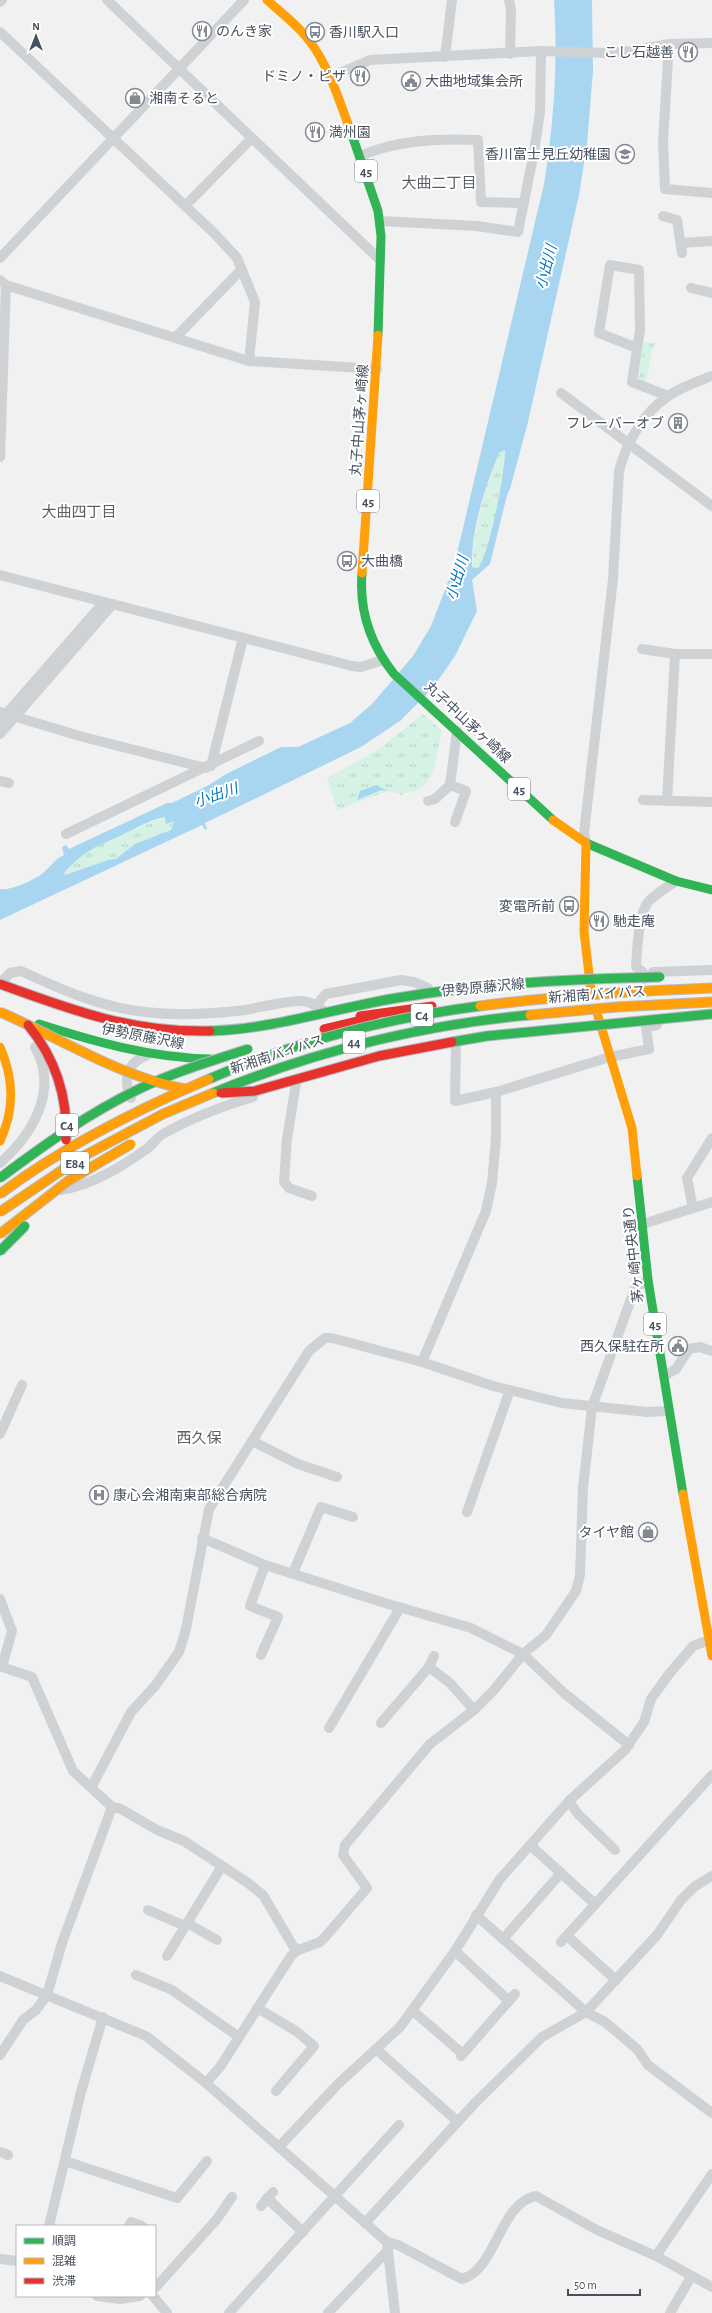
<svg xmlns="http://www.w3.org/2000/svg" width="712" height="2313" viewBox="0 0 712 2313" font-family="'Alegreya Sans','Noto Sans JP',sans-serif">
	<defs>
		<pattern id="grass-tufts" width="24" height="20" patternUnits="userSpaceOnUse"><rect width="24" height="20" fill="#d5f2e4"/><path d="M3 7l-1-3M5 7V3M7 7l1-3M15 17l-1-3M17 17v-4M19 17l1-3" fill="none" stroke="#b8d1c6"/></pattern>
	</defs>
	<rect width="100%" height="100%" fill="#f2f1f1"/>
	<!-- grass -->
	<g fill="url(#grass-tufts)">
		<path d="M 643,342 L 656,343 L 652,350 L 646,384 L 638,381 Z"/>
		<path d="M 506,450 C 501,478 494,547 478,568 L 472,567 C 474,528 484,489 499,453 Z"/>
		<path d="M 423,714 L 442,731 C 438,748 435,778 422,788 C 416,793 408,790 402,795 L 387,791 L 337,810 L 327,778 L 379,749 Z"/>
		<path d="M 165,817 L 174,821 L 171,830 L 116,859 L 108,860 L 65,875 L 64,873 L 78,858 L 102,842 Z"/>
	</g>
	<!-- water -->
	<g fill="#a8d6f1" fill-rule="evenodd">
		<path d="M 554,0 L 592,0 L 593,71 L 587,144 L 579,195 L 528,422 L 510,489 L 507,495 L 490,564 L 472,580 L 477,611 L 455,656 L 432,689 L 400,721 L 361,747 L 205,823 L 207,829 L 205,830 L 202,825 L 0,920 L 0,889 C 11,891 34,880 43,873 C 51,866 55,859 64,855 L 62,847 L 66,845 L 69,849 L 167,803 L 172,803 L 209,785 L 226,774 L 281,747 L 298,747 L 350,723 L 372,704 L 413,656 L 431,626 L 454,566 L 544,184 C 554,122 558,63 554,0 ZM 505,450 C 505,472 490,552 478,568 L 472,567 C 471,529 485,487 499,453 ZM 165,817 L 166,824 L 174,821 L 171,830 L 135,844 L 116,859 L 108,860 L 65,875 L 64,873 C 85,850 95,847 122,835 C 136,828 150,820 165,817 Z"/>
		<path d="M 376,785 L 388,791 L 381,790 L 357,800 L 360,791 Z"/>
	</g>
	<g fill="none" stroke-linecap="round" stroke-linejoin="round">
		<!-- street -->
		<g stroke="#cfd2d5" stroke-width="10">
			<path d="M 107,0 L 380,260"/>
			<path d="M 509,0 L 511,10 L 510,54"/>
			<path d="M 0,2 L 2,0"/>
			<path d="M 0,32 L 214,233 L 237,258 L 255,302 L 249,361"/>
			<path d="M 669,44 L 663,141 L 665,189 L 712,193"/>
			<path d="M 445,57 L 452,0"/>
			<path d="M 330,77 L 370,60 L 541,51 L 607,53 L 631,51 L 669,44 L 712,43"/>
			<path d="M 360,156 C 397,140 438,138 478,140 L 481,202 L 524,203"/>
			<path d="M 185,206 L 252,138"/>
			<path d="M 663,216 L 677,220 L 682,253"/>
			<path d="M 380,221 L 477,226 L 518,232 L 534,152 L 540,112 L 541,51"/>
			<path d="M 681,243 L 712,241"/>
			<path d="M 0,258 L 244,0"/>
			<path d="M 0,280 L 6,285 L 249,361 L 377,369"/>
			<path d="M 691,288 L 712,293"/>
			<path d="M 175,338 L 241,270"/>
			<path d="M 637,348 L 599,333 L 610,265 L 639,270 L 640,330 L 632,382 L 668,396"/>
			<path d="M 561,393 L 712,506"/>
			<path d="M 0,457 L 6,285"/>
			<path d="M 0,575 L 352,666 L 361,667 L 383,660"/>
			<path d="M 642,649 L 675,654 L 712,654"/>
			<path d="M 0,712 L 83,737 L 206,768"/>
			<path d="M 0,721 L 104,602"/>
			<path d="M 0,734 L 113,604"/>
			<path d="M 211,766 L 243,638"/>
			<path d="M 0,781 L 9,783"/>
			<path d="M 450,785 L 466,791 L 455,822"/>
			<path d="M 643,800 L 712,802"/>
			<path d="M 428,801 L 435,799 L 450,785 L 457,731"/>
			<path d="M 667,801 L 675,654"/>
			<path d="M 66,834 L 259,741"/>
			<path d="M 586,843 L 584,833 L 613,579 L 619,471 C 626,444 643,413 667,397 C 680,387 697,382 712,376"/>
			<path d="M 653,972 L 712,970"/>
			<path d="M 5,978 L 10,973 L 21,971 C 62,990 100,1007 145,1012 C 178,1016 213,1014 245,1010 C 261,1007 289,1000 303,1001 C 312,1002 320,1008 327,1013"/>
			<path d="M 644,979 L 643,972 L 636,967 C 637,952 638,912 649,901 C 657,893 667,887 676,881"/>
			<path d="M 316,1005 L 326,994 L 401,980 L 414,982 L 428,988"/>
			<path d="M 456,1043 L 455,1101 L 496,1092 L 610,1057 L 649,1049 L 646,1027 L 657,1025"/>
			<path d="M 296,1083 L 287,1139 L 284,1182 L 289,1188 L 312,1196"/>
			<path d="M 131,1098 C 122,1077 127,1063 149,1054"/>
			<path d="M 0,1163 C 33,1134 59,1090 35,1047"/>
			<path d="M 61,1190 C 92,1185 120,1168 145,1150 C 152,1146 156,1138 163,1134 C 191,1118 223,1106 253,1097"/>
			<path d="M 693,1208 L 687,1178 L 712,1138"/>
			<path d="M 643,1224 L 712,1202"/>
			<path d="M 422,1362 L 486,1211 L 492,1183 L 496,1138 L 496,1092"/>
			<path d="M 664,1376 L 676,1369 L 689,1349 L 700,1347 L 712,1351"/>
			<path d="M 0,1434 L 22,1385"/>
			<path d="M 252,1441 L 298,1464 L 337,1477"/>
			<path d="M 467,1512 L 510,1390"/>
			<path d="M 202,1538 L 265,1565 L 385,1603 L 471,1628 L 523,1654 L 564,1693 L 629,1745"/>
			<path d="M 293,1573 L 321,1507 L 353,1517"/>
			<path d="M 0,1599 L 12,1631 L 2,1667 L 32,1677 L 73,1771 L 112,1807 L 121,1809 L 157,1830 L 184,1841 L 248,1883 L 263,1895 L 296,1951 L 291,1956 L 220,2067 L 206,2083"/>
			<path d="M 261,1655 L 278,1617 L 250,1606 L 265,1565"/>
			<path d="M 429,1667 L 450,1683 L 474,1710"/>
			<path d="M 381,1723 L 429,1667 L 434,1656"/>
			<path d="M 329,1728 L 400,1608"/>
			<path d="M 92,1786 L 131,1712 L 155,1686 L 179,1652 L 186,1629 L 209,1509 L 309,1351 L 325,1338 L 332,1338 L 422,1362 L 493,1386 L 562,1403 L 647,1412 L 668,1411"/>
			<path d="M 569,1801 L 578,1814 L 615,1850"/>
			<path d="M 530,1845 L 595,1904"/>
			<path d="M 148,1910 L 185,1926"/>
			<path d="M 476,1915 L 586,2012 L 605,2022 L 637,2049 L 648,2065 L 712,2113"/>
			<path d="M 187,1923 L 217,1940"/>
			<path d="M 567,1936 L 616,1980"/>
			<path d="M 503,1939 L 561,1873"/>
			<path d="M 561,1942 L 712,1775"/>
			<path d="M 296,1951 L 320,1942 L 326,1936 L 367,1888 L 343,1855 L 345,1845 L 430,1744 L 474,1710 L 494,1690 L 523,1654 L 546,1635 L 576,1591 L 580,1575 L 583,1488 L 592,1407 L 635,1288 L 648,1280"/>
			<path d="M 455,1951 L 509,2001"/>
			<path d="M 167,1956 L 222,1866"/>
			<path d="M 136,1975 L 172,1990 L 239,2037"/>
			<path d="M 0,1976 L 146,2036 L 206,2083 L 387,2242 L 395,2313"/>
			<path d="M 257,2008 L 296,2031 L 314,2046 L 276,2091"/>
			<path d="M 413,2011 L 463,2054"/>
			<path d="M 376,2049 L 457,2121"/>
			<path d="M 0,2055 L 23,2020 L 36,2010 L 47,1995 L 62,1943 L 112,1807"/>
			<path d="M 461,2056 L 515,1994"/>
			<path d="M 279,2147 L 338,2084 L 400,2027 L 455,1951 L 500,1879 L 569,1801 L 625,1750 L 644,1722 L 651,1699 L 669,1674 L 693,1646 L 712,1639"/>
			<path d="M 0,2152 L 8,2155"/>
			<path d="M 65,2161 L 177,2198 L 207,2161"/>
			<path d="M 267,2198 L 303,2232"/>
			<path d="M 261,2206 L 273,2192"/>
			<path d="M 365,2223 L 475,2103 L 542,2037 L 586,2012 L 657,1935 L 681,1900 L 694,1887 L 712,1876"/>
			<path d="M 49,2226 L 81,2092 L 103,2017"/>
			<path d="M 129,2226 L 131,2222 L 142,2226"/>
			<path d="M 387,2242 L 398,2245 L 462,2279 C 496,2270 500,2202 536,2196 L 597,2230 L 656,2256 L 712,2287"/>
			<path d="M 656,2256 L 712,2174"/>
			<path d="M 0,2259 L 17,2261"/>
			<path d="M 155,2288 L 217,2219 L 232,2197"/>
			<path d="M 97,2296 L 120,2299 L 140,2296"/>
			<path d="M 153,2296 L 167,2313"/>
			<path d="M 229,2313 L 399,2125"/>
			<path d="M 328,2313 L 388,2250"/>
			<path d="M 670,2313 L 691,2277"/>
		</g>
		<!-- fast -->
		<g stroke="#30b455" stroke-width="9">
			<path d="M 351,132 L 378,211 L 381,236 L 378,335"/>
			<path d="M 362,573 C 359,610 371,645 394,674 L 553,820"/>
			<path d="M 586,843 L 676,881 L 712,890"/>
			<path d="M 39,1024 C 96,1042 151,1058 211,1059"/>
			<path d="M 637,1176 L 648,1280 L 683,1494"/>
		</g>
		<!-- slow -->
		<g stroke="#ff9f0a" stroke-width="9">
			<path d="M 267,0 C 278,10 291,20 301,31 C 327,58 338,98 351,132"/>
			<path d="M 362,573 L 378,335"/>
			<path d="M 553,820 L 586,843 L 584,932 L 591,991"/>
			<path d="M 597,1013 L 632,1128 L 637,1176"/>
			<path d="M 0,1047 C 14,1079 15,1109 0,1141"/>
			<path d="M 683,1494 L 712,1656"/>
		</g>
		<!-- jam -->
		<g stroke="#e5322d" stroke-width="9">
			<path d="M 360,1016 L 432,1006"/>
			<path d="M 324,1029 L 374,1017"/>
		</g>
		<!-- fast-bridge casing -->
		<g stroke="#b6b9c1" stroke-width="11" stroke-linecap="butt">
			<g id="fast-bridge">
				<path d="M 210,1031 C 276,1029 338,1007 403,997 C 488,983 574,979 660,977"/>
				<path d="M 452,1042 L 487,1036 L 712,1014"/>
				<path d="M 209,1079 C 294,1042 388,1018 480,1006"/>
				<path d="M 213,1093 C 313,1052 422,1025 530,1015"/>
				<path d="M 0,1178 C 44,1145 89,1113 139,1089 C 174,1072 211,1061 248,1049"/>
				<path d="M 0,1251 L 25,1226"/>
			</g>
		</g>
		<!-- slow-bridge casing -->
		<g stroke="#b6b9c1" stroke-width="11" stroke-linecap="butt">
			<g id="slow-bridge">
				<path d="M 480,1006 C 558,996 634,991 712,988"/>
				<path d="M 0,1012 C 62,1039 118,1076 185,1089"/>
				<path d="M 530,1015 L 617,1007 L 712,1002"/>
				<path d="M 0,1194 C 64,1146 136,1110 209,1079"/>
				<path d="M 0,1212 L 80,1158 L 163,1114 L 213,1093"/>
				<path d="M 0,1234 L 68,1181 L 131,1144"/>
			</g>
		</g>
		<!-- jam-bridge casing -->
		<g stroke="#b6b9c1" stroke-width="11" stroke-linecap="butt">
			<g id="jam-bridge">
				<path d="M 0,984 C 71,1010 133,1033 210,1031"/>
				<path d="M 28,1025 C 56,1059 68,1096 66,1140"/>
				<path d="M 221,1093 L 255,1091 L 379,1056 L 452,1042"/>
			</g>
		</g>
		<!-- fast-bridge -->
		<use href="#fast-bridge" stroke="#30b455" stroke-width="9"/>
		<!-- slow-bridge -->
		<use href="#slow-bridge" stroke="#ff9f0a" stroke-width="9"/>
		<!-- jam-bridge -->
		<use href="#jam-bridge" stroke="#e5322d" stroke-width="9"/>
	</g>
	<!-- icons -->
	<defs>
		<g id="restaurant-ring" transform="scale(1)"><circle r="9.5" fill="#fff" stroke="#838892" stroke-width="1.5"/><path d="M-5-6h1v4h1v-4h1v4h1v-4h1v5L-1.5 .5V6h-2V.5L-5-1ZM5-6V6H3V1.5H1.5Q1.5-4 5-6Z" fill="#838892"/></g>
		<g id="bus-ring" transform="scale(1)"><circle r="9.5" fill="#fff" stroke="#838892" stroke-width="1.5"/><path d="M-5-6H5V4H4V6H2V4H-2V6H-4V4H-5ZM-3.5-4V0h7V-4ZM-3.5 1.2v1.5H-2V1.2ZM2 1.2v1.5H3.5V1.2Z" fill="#838892"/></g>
		<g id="civic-ring" transform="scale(1)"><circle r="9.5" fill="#fff" stroke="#838892" stroke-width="1.5"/><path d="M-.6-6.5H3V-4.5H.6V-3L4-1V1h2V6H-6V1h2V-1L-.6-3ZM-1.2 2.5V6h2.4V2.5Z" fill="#838892"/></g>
		<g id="shop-ring" transform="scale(1)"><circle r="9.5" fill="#fff" stroke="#838892" stroke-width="1.5"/><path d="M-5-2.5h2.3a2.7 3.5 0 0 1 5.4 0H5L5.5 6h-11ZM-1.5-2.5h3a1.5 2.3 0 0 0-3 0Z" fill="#838892"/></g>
		<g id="school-ring" transform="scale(1)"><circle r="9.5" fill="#fff" stroke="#838892" stroke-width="1.5"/><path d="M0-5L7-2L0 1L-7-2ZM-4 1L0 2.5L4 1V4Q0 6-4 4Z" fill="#838892"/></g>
		<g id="building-ring" transform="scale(1)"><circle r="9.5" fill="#fff" stroke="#838892" stroke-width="1.5"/><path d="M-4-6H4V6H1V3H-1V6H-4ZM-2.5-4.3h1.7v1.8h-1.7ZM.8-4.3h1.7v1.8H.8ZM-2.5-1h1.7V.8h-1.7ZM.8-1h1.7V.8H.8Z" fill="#838892"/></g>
		<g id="hospital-ring" transform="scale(1)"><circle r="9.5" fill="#fff" stroke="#838892" stroke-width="1.5"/><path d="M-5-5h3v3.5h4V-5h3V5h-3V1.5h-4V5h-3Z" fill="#838892"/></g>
	</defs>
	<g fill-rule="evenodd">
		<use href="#restaurant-ring" x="202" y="31"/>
		<use href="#bus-ring" x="315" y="32"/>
		<use href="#restaurant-ring" x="688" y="52"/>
		<use href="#restaurant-ring" x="360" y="76"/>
		<use href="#civic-ring" x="411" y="81"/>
		<use href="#shop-ring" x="135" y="98"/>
		<use href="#restaurant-ring" x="315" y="132"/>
		<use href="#school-ring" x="625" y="154"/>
		<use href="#building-ring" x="678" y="423"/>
		<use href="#bus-ring" x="347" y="561"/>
		<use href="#bus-ring" x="569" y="906"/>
		<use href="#restaurant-ring" x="599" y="921"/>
		<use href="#civic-ring" x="678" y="1346"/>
		<use href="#hospital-ring" x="99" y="1495"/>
		<use href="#shop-ring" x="648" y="1532"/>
	</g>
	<g text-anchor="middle" stroke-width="4" stroke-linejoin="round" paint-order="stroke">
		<!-- shield labels -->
		<g fill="#fff" stroke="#7e848f" stroke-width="1">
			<rect x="355" y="160" width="22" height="22" rx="3"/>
			<rect x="357" y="490" width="22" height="22" rx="3"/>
			<rect x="508" y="778" width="22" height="22" rx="3"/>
			<rect x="411" y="1004" width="22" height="22" rx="3"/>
			<rect x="343" y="1031" width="22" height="22" rx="3"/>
			<rect x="56" y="1114" width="22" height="22" rx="3"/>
			<rect x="61" y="1152" width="28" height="22" rx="3"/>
			<rect x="644" y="1313" width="22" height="22" rx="3"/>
		</g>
		<g font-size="13" font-weight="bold" fill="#47505f">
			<text x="366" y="176">45</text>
			<text x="368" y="506">45</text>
			<text x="519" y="794">45</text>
			<text x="422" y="1020">C4</text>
			<text x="354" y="1047">44</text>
			<text x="67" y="1130">C4</text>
			<text x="75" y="1168">E84</text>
			<text x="655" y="1329">45</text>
		</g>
		<!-- poi labels -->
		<g font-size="14" fill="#47505f" stroke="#fff" text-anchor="start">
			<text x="216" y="36">のんき家</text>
			<text x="329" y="37">香川駅入口</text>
			<text x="674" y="57" text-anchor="end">こし石越善</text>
			<text x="346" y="81" text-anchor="end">ドミノ・ピザ</text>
			<text x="425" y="86">大曲地域集会所</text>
			<text x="149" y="103">湘南そると</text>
			<text x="329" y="137">満州園</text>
			<text x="611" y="159" text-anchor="end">香川富士見丘幼稚園</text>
			<text x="664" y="428" text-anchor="end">フレーバーオブ</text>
			<text x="361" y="566">大曲橋</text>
			<text x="555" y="911" text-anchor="end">変電所前</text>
			<text x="613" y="926">馳走庵</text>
			<text x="664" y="1351" text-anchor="end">西久保駐在所</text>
			<text x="113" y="1500">康心会湘南東部総合病院</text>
			<text x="634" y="1537" text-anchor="end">タイヤ館</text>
		</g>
		<!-- street labels -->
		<g font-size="14" fill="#47505f" stroke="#fff">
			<text transform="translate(359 420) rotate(-86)" y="5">丸子中山茅ヶ崎線</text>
			<text transform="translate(468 722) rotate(43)" y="5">丸子中山茅ヶ崎線</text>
			<text transform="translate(483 987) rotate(-5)" y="5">伊勢原藤沢線</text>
			<text transform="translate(597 994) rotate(-4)" y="5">新湘南バイパス</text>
			<text transform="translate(143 1036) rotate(11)" y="5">伊勢原藤沢線</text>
			<text transform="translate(277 1054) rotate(-18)" y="5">新湘南バイパス</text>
			<text transform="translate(633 1254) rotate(-96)" y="5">茅ヶ崎中央通り</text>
		</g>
		<!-- neighbourhood labels -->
		<g font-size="15" fill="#5c5f66" stroke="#fff">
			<text x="439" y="188">大曲二丁目</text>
			<text x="79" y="517">大曲四丁目</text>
			<text x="199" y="1443">西久保</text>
		</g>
		<!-- water labels -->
		<g font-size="15" font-style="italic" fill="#0475b5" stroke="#fff">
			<text transform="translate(546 267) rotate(-75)" y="5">小出川</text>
			<text transform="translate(457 578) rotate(-73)" y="5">小出川</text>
			<text transform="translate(216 795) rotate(-19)" y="5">小出川</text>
		</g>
	</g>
	<!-- legend -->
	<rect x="16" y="2225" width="140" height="72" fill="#ffffff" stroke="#b5b9bf"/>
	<rect x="24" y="2238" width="20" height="6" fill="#30b455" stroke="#b5b9bf"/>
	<text x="52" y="2245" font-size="12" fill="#47505f">順調</text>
	<rect x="24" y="2258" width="20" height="6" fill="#ff9f0a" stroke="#b5b9bf"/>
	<text x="52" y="2265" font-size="12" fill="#47505f">混雑</text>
	<rect x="24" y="2278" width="20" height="6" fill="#e5322d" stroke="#b5b9bf"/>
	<text x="52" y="2285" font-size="12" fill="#47505f">渋滞</text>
	<!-- north arrow -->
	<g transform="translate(36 36)" stroke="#ffffff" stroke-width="3" paint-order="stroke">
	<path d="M0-3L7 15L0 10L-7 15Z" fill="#47505f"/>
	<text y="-6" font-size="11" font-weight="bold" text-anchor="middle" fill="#47505f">N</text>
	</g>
	<!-- scale -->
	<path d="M568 2289v6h72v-6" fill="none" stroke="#47505f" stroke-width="2"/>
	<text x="574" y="2289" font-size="12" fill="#47505f" stroke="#ffffff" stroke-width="3" paint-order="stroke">50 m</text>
</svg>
